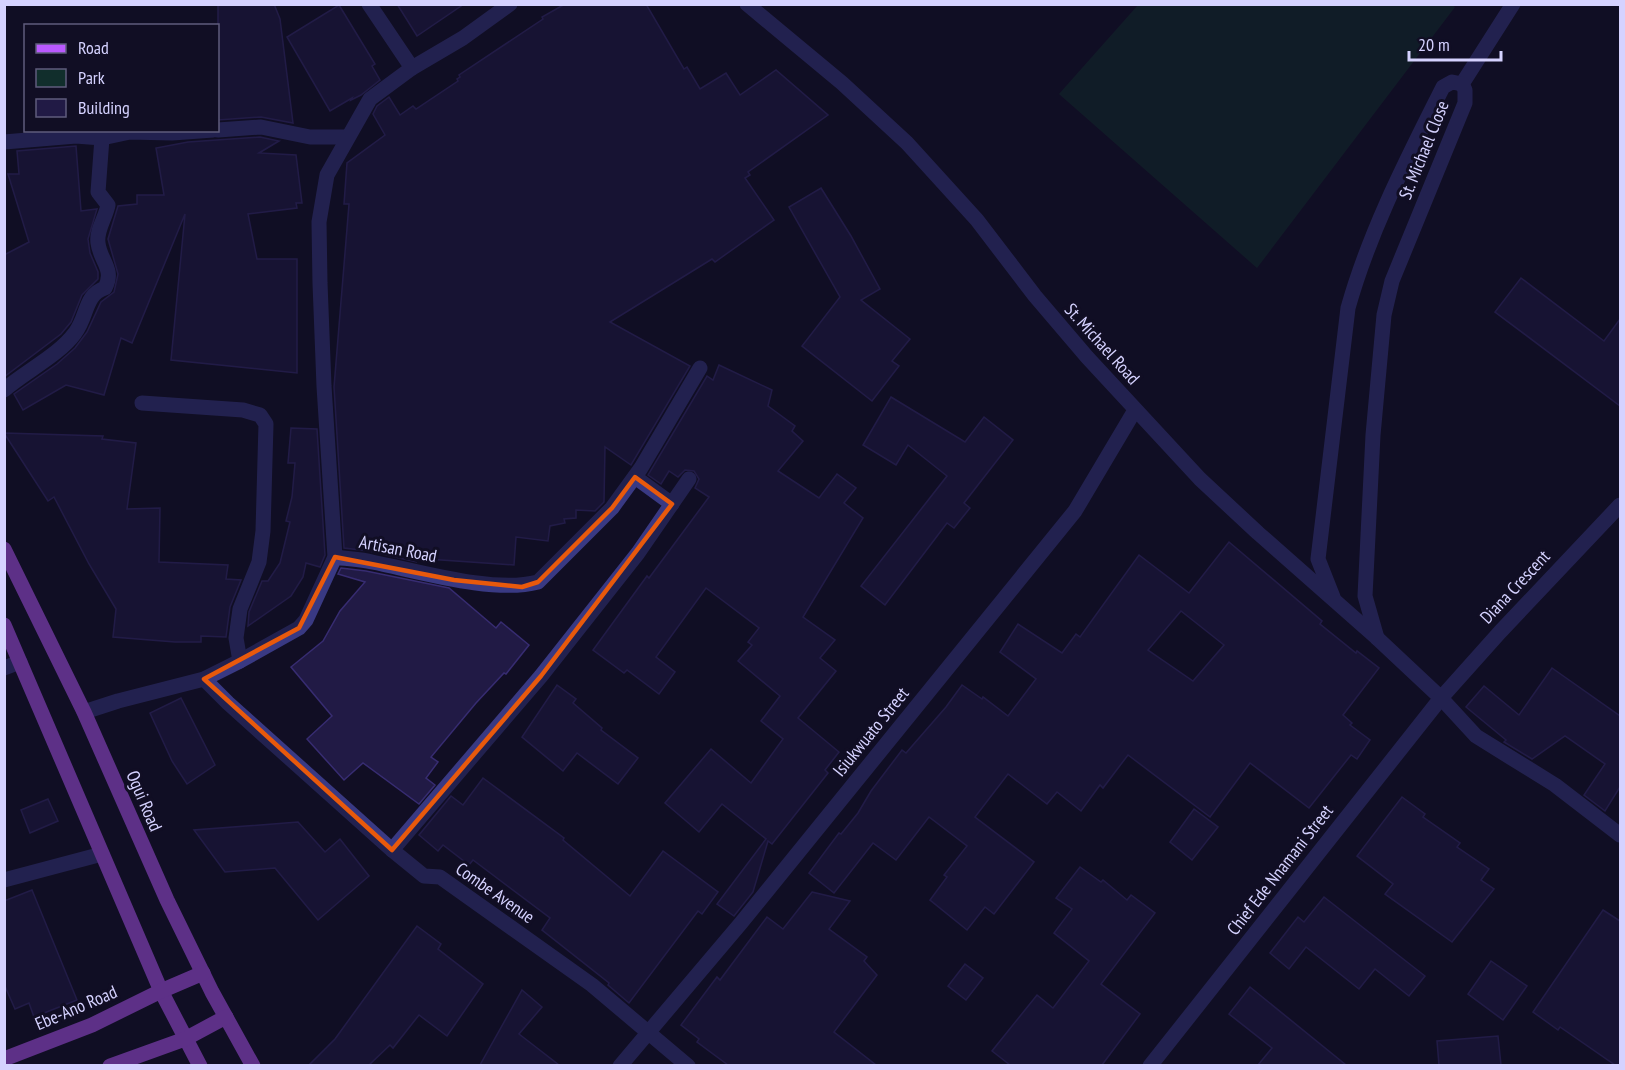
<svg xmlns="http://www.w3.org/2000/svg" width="1625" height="1070" viewBox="0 0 1625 1070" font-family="'PT Sans Narrow',sans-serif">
	<rect width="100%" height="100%" fill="#110e24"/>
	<!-- green -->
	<path fill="#112e2c" d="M 1452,5 L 1455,7 L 1257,268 L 1059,94 L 1138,5 Z"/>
	<!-- building -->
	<g fill="#211a45" stroke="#372c71" stroke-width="1.5" fill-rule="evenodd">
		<path d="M 218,4 L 274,4 L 280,19 L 293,123 L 261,117 L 218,120 Z"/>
		<path d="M 397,4 L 464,4 L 417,36 Z"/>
		<path d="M 565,4 L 646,4 L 684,69 L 687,67 L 700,89 L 726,73 L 740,95 L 776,70 L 828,115 L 748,172 L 750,175 L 745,178 L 774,220 L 715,262 L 712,259 L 610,322 L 690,366 L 631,465 L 605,447 L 604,502 L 595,511 L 576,510 L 576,518 L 564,519 L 565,523 L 550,526 L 548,541 L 516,537 L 514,565 L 412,558 L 417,562 L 369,551 L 344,548 L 334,387 L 349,204 L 344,204 L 347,163 L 385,135 L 373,114 L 377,106 L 389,97 L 400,115 L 413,106 L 416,109 L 458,81 L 457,79 L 460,77 L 459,75 L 543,19 L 542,17 Z"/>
		<path d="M 339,5 L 375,64 L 372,66 L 380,80 L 361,95 L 351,100 L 352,98 L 330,111 L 287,37 Z"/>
		<path d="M 260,137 L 279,141 L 259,153 L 296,155 L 302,203 L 296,203 L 297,208 L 248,214 L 257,259 L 297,259 L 297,373 L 171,360 L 185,214 L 132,343 L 121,338 L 104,395 L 66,385 L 23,410 L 14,394 L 57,364 L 75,348 L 87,332 L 101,302 L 114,292 L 118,274 L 108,239 L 118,206 L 137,204 L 137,195 L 164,195 L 156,148 L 188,142 Z"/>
		<path d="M 76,146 L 81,211 L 97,209 L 88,239 L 90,253 L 98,272 L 98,279 L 82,295 L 71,322 L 61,334 L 4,377 L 4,255 L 29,242 L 8,174 L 19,174 L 17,151 Z"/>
		<path d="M 821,188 L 851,236 L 880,289 L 861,300 L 910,339 L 892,361 L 899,366 L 872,401 L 802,346 L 840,297 L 789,207 Z"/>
		<path d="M 1521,278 L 1604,341 L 1620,319 L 1620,406 L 1495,312 Z"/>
		<path d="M 719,365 L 772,390 L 768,406 L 795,426 L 792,431 L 803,441 L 778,471 L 819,498 L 837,474 L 856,488 L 844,503 L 863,518 L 803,617 L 835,640 L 820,658 L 836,671 L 798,718 L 839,752 L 825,770 L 828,773 L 772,844 L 768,841 L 753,892 L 734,916 L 717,904 L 766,839 L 722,804 L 699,832 L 665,803 L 711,749 L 751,783 L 783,739 L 761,721 L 780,696 L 738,661 L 752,645 L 748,642 L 759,628 L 706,588 L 656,657 L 675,672 L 659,694 L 627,670 L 624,673 L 593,650 L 647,576 L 649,578 L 709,497 L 695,488 L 699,479 L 694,471 L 685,470 L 678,477 L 669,471 L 661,484 L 648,475 L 707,376 L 713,380 Z"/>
		<path d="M 891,397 L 965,442 L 984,417 L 1013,440 L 964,503 L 970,508 L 954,528 L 947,523 L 885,605 L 861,586 L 947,476 L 908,445 L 896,465 L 863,445 Z"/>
		<path d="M 291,428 L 317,429 L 325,555 L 320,567 L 306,563 L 303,577 L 291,596 L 248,626 L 249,612 L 262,581 L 268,581 L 280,563 L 290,522 L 286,521 L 292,497 L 295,463 L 288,463 Z"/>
		<path d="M 4,433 L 103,436 L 102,439 L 136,443 L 127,509 L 160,508 L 159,562 L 228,565 L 226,579 L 241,580 L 230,607 L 226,637 L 201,636 L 201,642 L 175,642 L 113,637 L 116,609 L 89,564 L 54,497 L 48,501 Z"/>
		<path d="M 1229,542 L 1322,621 L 1320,624 L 1356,653 L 1357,651 L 1379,668 L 1343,715 L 1352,723 L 1350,725 L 1370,740 L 1357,759 L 1351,755 L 1309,808 L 1250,763 L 1210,817 L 1128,755 L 1103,788 L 1100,785 L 1081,811 L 1057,792 L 1047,804 L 1008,774 L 975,817 L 1034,862 L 994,914 L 985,907 L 967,930 L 930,900 L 947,877 L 944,875 L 967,846 L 929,817 L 896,860 L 873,843 L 834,893 L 809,873 L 839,833 L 841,834 L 858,813 L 871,791 L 902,750 L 906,753 L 946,707 L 962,685 L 982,699 L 983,697 L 1008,716 L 1036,679 L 1000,652 L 1018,624 L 1062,653 L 1076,634 L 1080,637 L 1139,555 L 1189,593 ZM 1181,611 L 1224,645 L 1193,681 L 1148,650 Z"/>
		<path d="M 341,568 L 366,571 L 449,588 L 496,628 L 501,622 L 529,645 L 506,674 L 504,673 L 476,703 L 431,757 L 438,762 L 426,778 L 435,785 L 419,804 L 363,763 L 344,780 L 307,739 L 332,716 L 291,667 L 323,641 L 340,611 L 365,582 L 338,574 Z"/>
		<path d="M 1552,668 L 1620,716 L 1620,787 L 1605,811 L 1584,795 L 1605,764 L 1565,736 L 1532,759 L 1504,742 L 1506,740 L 1466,707 L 1484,686 L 1519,715 Z"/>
		<path d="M 557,685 L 576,699 L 573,703 L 602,728 L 601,730 L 638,758 L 618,784 L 577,753 L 563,771 L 522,737 Z"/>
		<path d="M 181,698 L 215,765 L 187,784 L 172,761 L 150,713 Z"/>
		<path d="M 483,778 L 564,838 L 563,840 L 630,896 L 663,851 L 718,892 L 702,914 L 698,911 L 629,1003 L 608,985 L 609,983 L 542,930 L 550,918 L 473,860 L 469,865 L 443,845 L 438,851 L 419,835 L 451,796 L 463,805 Z"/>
		<path d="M 1402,797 L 1425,814 L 1423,817 L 1460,843 L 1457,847 L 1489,869 L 1481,880 L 1494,889 L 1452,942 L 1385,894 L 1393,884 L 1357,856 Z"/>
		<path d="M 48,799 L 58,821 L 30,833 L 21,810 Z"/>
		<path d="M 1194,809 L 1218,827 L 1192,860 L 1170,842 Z"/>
		<path d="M 298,822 L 325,852 L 340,839 L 369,876 L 318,920 L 275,868 L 225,872 L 194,830 Z"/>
		<path d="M 1080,867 L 1101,882 L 1103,880 L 1127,900 L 1131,895 L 1155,913 L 1101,984 L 1140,1014 L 1102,1065 L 1010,1065 L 992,1051 L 1037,995 L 1053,1008 L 1089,961 L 1054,933 L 1072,909 L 1056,898 Z"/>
		<path d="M 32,890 L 77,1000 L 34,1017 L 29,1003 L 15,1009 L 4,984 L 4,901 Z"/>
		<path d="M 812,892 L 850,901 L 829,929 L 867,957 L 864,961 L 877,975 L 834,1032 L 876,1065 L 728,1065 L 697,1042 L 699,1039 L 681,1025 L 717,977 L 720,980 L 767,917 L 783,929 Z"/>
		<path d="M 1324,897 L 1425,976 L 1409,996 L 1375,969 L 1359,989 L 1306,947 L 1289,969 L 1270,953 L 1298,917 L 1304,922 Z"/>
		<path d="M 1603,910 L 1620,921 L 1620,1065 L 1615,1065 L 1560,1027 L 1558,1030 L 1533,1012 Z"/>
		<path d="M 417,926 L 441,944 L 438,949 L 483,984 L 447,1036 L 419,1015 L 393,1048 L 390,1045 L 369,1065 L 309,1065 L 335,1039 Z"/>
		<path d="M 1491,961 L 1527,986 L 1503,1020 L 1468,994 Z"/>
		<path d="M 965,964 L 983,978 L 966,1000 L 948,986 Z"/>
		<path d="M 1250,987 L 1346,1065 L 1258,1065 L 1272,1048 L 1229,1014 Z"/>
		<path d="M 522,990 L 542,1007 L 519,1034 L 559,1065 L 480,1065 Z"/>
		<path d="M 1498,1036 L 1501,1065 L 1439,1065 L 1437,1041 Z"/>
	</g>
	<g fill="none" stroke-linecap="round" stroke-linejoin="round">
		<!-- minor -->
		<g stroke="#393983" stroke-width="15">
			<path d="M 369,4 L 412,68"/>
			<path d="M 747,4 L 842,83 L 907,143 L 977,220 L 1035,296 L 1087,357 L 1200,479 L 1258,533 L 1377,638 L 1441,698 L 1476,736 L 1555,785 L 1620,835"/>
			<path d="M 1462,84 L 1513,4"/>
			<path d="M 218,130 L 261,127 L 310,137 L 347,137"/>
			<path d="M 4,142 L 76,136 L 102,138 L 130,132 L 172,133 L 213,130"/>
			<path d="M 4,390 C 26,371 59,355 75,333 C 88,316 84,295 105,288 C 115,269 100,261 98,243 C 96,230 106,217 108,205 L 98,192 L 102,138"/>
			<path d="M 142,403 L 243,410 L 260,415 L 266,424 L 263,531 L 259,562 L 240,609 L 236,638 L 240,661"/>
			<path d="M 635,477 L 672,504"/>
			<path d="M 335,557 C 347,559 360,559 372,562 C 418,571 494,594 538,582 L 612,508 L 641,468 L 700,368"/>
			<path d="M 1333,597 L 1318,559 L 1348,308 C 1370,230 1407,159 1443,87 L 1452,82 L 1462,84"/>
			<path d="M 1377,638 L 1365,596 L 1373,435 L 1384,315 L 1392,281 L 1465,103 L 1465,90 L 1462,84"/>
			<path d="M 4,668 L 20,662"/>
			<path d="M 204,679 L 228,703 L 392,850 L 424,876 L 440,877 L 592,985 L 688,1066"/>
			<path d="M 84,712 L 118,701 L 204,679 L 240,661 L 299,628 L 306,620 L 335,557 L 324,386 L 320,283 L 319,222 L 327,175 L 370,99 L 412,68 L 463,38 L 510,4"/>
			<path d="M 392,850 L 541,676 L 638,553 L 689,479"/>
			<path d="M 4,880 L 102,854"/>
			<path d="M 620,1066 L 741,923 L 1075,511 L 1135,410"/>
			<path d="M 1150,1066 L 1441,698 L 1500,632 L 1620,505"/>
		</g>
		<!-- major -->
		<g stroke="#ba59ff" stroke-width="15">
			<path d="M 4,549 L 84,712 L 167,900 L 212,992 L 253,1066"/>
			<path d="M 4,625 L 161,991 L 200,1066"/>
			<path d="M 4,1059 L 92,1025 L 161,991 L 203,973"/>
			<path d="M 110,1066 L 185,1039 L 226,1017"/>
		</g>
	</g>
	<!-- marked area -->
	<path d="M0 0H1625V1070H0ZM 635,477 L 672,504 L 541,676 L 392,850 L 204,679 L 299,628 L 335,557 L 454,580 L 522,587 L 538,582 L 612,508 Z" fill="#110e24" fill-opacity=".55" fill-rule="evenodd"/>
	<path fill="none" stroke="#e8590c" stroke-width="4.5" stroke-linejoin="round" d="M 635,477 L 672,504 L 541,676 L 392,850 L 204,679 L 299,628 L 335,557 L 454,580 L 522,587 L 538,582 L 612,508 Z"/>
	<g text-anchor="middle" stroke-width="6" stroke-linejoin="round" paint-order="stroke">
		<!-- street labels -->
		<g font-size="18" fill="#d5d2ff" stroke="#110e24">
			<text transform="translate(1424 150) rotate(-68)" y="6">St. Michael Close</text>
			<text transform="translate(1102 344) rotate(48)" y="6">St. Michael Road</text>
			<text transform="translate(398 549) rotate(11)" y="6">Artisan Road</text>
			<text transform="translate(1515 587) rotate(-47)" y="6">Diana Crescent</text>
			<text transform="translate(871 732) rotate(-51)" y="6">Isiukwuato Street</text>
			<text transform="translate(144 801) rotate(67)" y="6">Ogui Road</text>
			<text transform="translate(1280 870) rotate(-52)" y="6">Chief Ede Nnamani Street</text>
			<text transform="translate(495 893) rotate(35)" y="6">Combe Avenue</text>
			<text transform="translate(76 1008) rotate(-23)" y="6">Ebe-Ano Road</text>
		</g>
	</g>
	<!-- border -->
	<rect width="1625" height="1070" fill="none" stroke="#d5d2ff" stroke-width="12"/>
	<!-- legend -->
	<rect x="24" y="24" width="195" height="108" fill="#110e24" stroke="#5f5c7c" stroke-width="1.5"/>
	<rect x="36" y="44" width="30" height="9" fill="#ba59ff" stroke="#5f5c7c" stroke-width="1.5"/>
	<text x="78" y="54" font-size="18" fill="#d5d2ff">Road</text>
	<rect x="36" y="69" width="30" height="18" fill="#112e2c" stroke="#5f5c7c" stroke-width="1.5"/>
	<text x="78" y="84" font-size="18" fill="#d5d2ff">Park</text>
	<rect x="36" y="99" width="30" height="18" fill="#211a45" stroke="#5f5c7c" stroke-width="1.5"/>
	<text x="78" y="114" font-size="18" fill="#d5d2ff">Building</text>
	<!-- scale -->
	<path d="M1409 51v9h92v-9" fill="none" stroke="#d5d2ff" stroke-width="3"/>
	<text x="1418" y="51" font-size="18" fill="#d5d2ff" stroke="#110e24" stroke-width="4.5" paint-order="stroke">20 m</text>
</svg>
